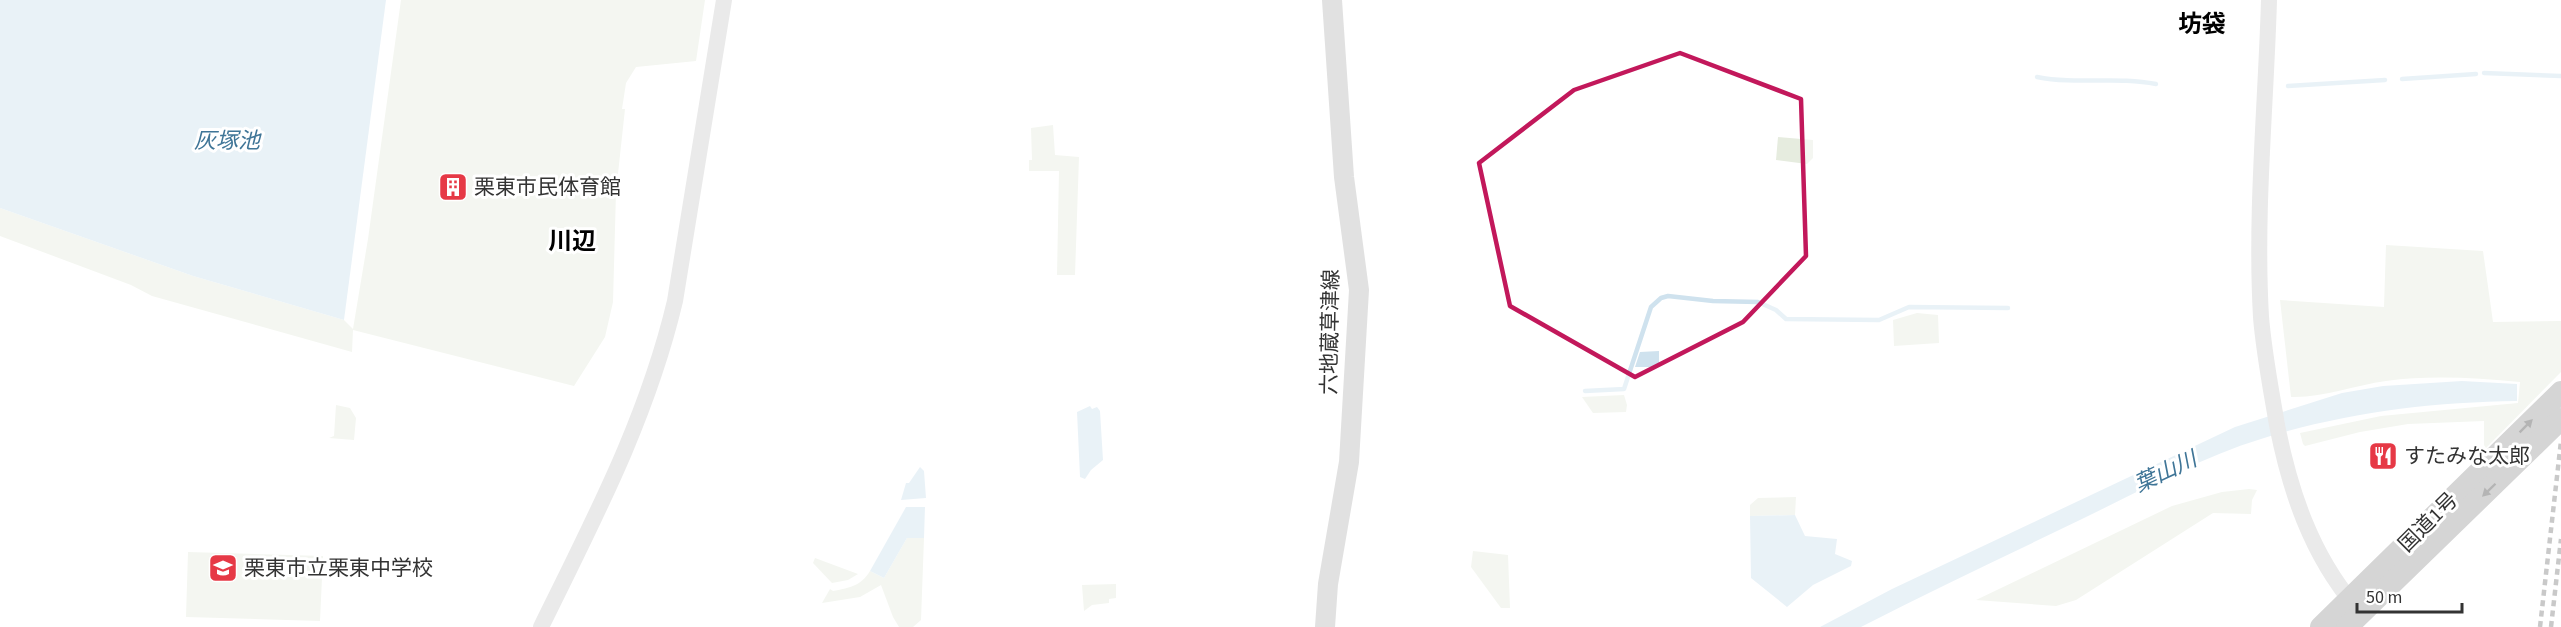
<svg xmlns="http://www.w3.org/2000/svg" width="2561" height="627" viewBox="0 0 2561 627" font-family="'Source Sans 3','Noto Sans JP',sans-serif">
	<rect width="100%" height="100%" fill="#fff"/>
	<!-- green -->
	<g fill="#e6ecdf">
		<path d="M 401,0 L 705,0 L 696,61 L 636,67 L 626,83 L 622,109 L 625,109 L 616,192 L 613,302 L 605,337 L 574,386 L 353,330 L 352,352 L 152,296 L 131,285 L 0,236 L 0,208 L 193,276 L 344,320 L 353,329 L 368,239 Z"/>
		<path d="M 1053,125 L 1055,155 L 1079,157 L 1075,275 L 1057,275 L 1059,171 L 1029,171 L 1029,160 L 1032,160 L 1031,128 Z"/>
		<path d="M 1778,137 L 1813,140 L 1813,158 L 1807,164 L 1776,160 Z"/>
		<path d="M 2386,245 L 2483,251 L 2493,322 L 2561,321 L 2561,372 L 2486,448 L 2484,445 L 2484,421 L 2408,424 L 2360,432 L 2305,446 L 2303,444 L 2300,433 L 2381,416 L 2518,403 L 2520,382 C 2475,378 2431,375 2386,381 C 2355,385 2323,398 2291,397 L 2280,300 L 2384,307 Z"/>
		<path d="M 1917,313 L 1938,315 L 1939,343 L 1894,346 L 1893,320 Z"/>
		<path d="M 1624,395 L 1627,405 L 1626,412 L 1593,413 L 1582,397 Z"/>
		<path d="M 336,405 L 350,408 L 356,418 L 354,440 L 329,438 L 334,436 Z"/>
		<path d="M 2249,489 L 2257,490 L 2252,500 L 2251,514 L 2213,513 L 2076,600 L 2056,606 L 1976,600 L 2172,506 L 2222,492 Z"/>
		<path d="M 1796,497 L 1795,515 L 1750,516 L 1750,505 L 1758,498 Z"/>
		<path d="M 907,538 L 924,538 L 921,620 L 913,627 L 899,627 L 893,617 L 881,585 L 860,597 L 822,603 L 830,589 L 833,591 C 849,588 861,586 870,571 L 884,578 Z"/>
		<path d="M 1473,551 L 1508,555 L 1510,608 L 1501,608 L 1471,567 Z"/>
		<path d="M 188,552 L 323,556 L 320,621 L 186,617 Z"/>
		<path d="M 815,558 L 858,574 L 848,580 L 832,583 L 813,563 Z"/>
		<path d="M 1116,584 L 1116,598 L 1109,599 L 1109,603 L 1092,605 L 1084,611 L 1082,585 Z"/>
	</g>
	<!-- water -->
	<g fill="#cfe2ee">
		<path d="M 0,0 L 386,0 L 344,320 L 193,276 L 0,208 Z"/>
		<path d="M 1659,351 L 1659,367 L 1635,367 L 1640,352 Z"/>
		<path d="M 2462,381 L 2517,384 L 2517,401 C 2431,402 2343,413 2261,439 C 2199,458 2140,491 2082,519 C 2008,555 1934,589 1861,627 L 1820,627 L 1892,589 L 2235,427 L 2342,393 L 2383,386 Z"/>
		<path d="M 1090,406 L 1092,409 L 1097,407 L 1100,411 L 1103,460 L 1091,470 L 1085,479 L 1080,477 L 1077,412 Z"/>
		<path d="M 920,467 L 924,471 L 926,498 L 901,500 L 906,483 L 909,483 Z"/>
		<path d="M 906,507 L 925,507 L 924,538 L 907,538 L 884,578 L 870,571 Z"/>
		<path d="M 1795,515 L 1805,536 L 1837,539 L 1835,554 L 1852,561 L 1851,566 L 1813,585 L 1787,607 L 1751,578 L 1750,516 Z"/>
	</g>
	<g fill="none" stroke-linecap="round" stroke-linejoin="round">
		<!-- stream -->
		<g stroke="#cfe2ee" stroke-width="4.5">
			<path d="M 2484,73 L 2561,76"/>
			<path d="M 2037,77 C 2077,85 2117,76 2156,84"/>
			<path d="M 2402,79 L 2476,74"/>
			<path d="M 2288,86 L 2385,80"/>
			<path d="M 1585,391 L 1624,389 L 1651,307 L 1661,298 L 1668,296 L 1713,301 L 1758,302 L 1776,310 L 1786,319 L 1879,320 L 1909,307 L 2008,308"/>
		</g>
		<!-- tertiary -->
		<g stroke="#d0d0d0" stroke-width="16">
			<path d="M 2269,0 C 2266,105 2255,212 2261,317 C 2264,354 2271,389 2277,425 C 2290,491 2311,554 2355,606"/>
			<path d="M 541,627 C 594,519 647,419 675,301 L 724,0"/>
		</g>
		<!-- secondary -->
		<path stroke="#bdbdbd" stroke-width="20" d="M 1325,627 L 1328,584 L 1349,462 L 1359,290 L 1344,177 L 1332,0"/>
		<!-- trunk -->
		<g stroke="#a2a2a2" stroke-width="22">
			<path d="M 2321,627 L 2561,392"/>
			<path d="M 2347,627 L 2561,419"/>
		</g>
		<!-- rail -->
		<g stroke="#888" stroke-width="4.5" stroke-dasharray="6 4.5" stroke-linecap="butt">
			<path d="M 2540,627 L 2561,441"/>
			<path d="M 2551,627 L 2561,539"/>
		</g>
	</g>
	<!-- one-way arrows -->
	<defs><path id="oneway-solid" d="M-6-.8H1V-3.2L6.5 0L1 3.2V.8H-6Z" transform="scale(1.5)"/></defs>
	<g fill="#5a5a5a">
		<use href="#oneway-solid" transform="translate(2526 426) rotate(-45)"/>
		<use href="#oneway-solid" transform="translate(2489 490) rotate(136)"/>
	</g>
	<!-- marked area -->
	<path d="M0 0H2561V627H0ZM 1680,53 L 1801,99 L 1806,256 L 1743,322 L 1635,377 L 1510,306 L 1479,163 L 1574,90 Z" fill="#fff" fill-opacity=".55" fill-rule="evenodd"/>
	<path fill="none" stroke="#c2185b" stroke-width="4.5" stroke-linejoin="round" d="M 1680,53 L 1801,99 L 1806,256 L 1743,322 L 1635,377 L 1510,306 L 1479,163 L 1574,90 Z"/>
	<!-- icons -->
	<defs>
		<g id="building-square" transform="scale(1.5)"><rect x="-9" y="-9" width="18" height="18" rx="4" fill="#e63946" stroke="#fff"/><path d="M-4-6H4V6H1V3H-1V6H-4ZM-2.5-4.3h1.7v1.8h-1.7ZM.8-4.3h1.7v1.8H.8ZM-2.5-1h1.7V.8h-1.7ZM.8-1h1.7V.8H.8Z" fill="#fff"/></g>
		<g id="restaurant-square" transform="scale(1.5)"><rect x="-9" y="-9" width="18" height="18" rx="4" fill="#e63946" stroke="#fff"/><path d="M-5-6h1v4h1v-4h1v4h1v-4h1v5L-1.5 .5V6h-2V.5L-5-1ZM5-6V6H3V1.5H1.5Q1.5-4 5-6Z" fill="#fff"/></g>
		<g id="school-square" transform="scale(1.5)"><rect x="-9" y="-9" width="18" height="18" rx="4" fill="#e63946" stroke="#fff"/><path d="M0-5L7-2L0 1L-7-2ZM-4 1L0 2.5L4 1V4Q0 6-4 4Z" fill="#fff"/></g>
	</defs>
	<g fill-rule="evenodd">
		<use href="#building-square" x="453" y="187"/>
		<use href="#restaurant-square" x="2383" y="456"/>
		<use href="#school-square" x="223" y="568"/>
	</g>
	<g text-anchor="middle" stroke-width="6" stroke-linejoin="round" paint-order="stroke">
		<!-- poi labels -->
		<g font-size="21" fill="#333" stroke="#fff" text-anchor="start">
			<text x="474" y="194">栗東市民体育館</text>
			<text x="2404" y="463">すたみな太郎</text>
			<text x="244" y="575">栗東市立栗東中学校</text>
		</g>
		<!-- street labels -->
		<g font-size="21" fill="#333" stroke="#fff">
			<text transform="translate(1330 332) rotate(-89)" y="7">六地蔵草津線</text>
			<text transform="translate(2428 522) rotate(-45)" y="7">国道1号</text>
		</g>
		<!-- water labels -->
		<g font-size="22" font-style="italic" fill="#3f7597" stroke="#fff">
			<text x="227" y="148">灰塚池</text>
			<text transform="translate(2165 471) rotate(-25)" y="8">葉山川</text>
		</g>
		<!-- quarter labels -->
		<g font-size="24" font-weight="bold" fill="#000" stroke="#fff">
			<text x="2202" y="32">坊袋</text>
			<text x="572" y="249">川辺</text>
		</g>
	</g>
	<!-- scale -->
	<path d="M2357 603v9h105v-9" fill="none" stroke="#333333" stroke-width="3"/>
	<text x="2366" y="603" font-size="18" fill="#333333" stroke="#ffffff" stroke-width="4.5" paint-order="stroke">50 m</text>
</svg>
